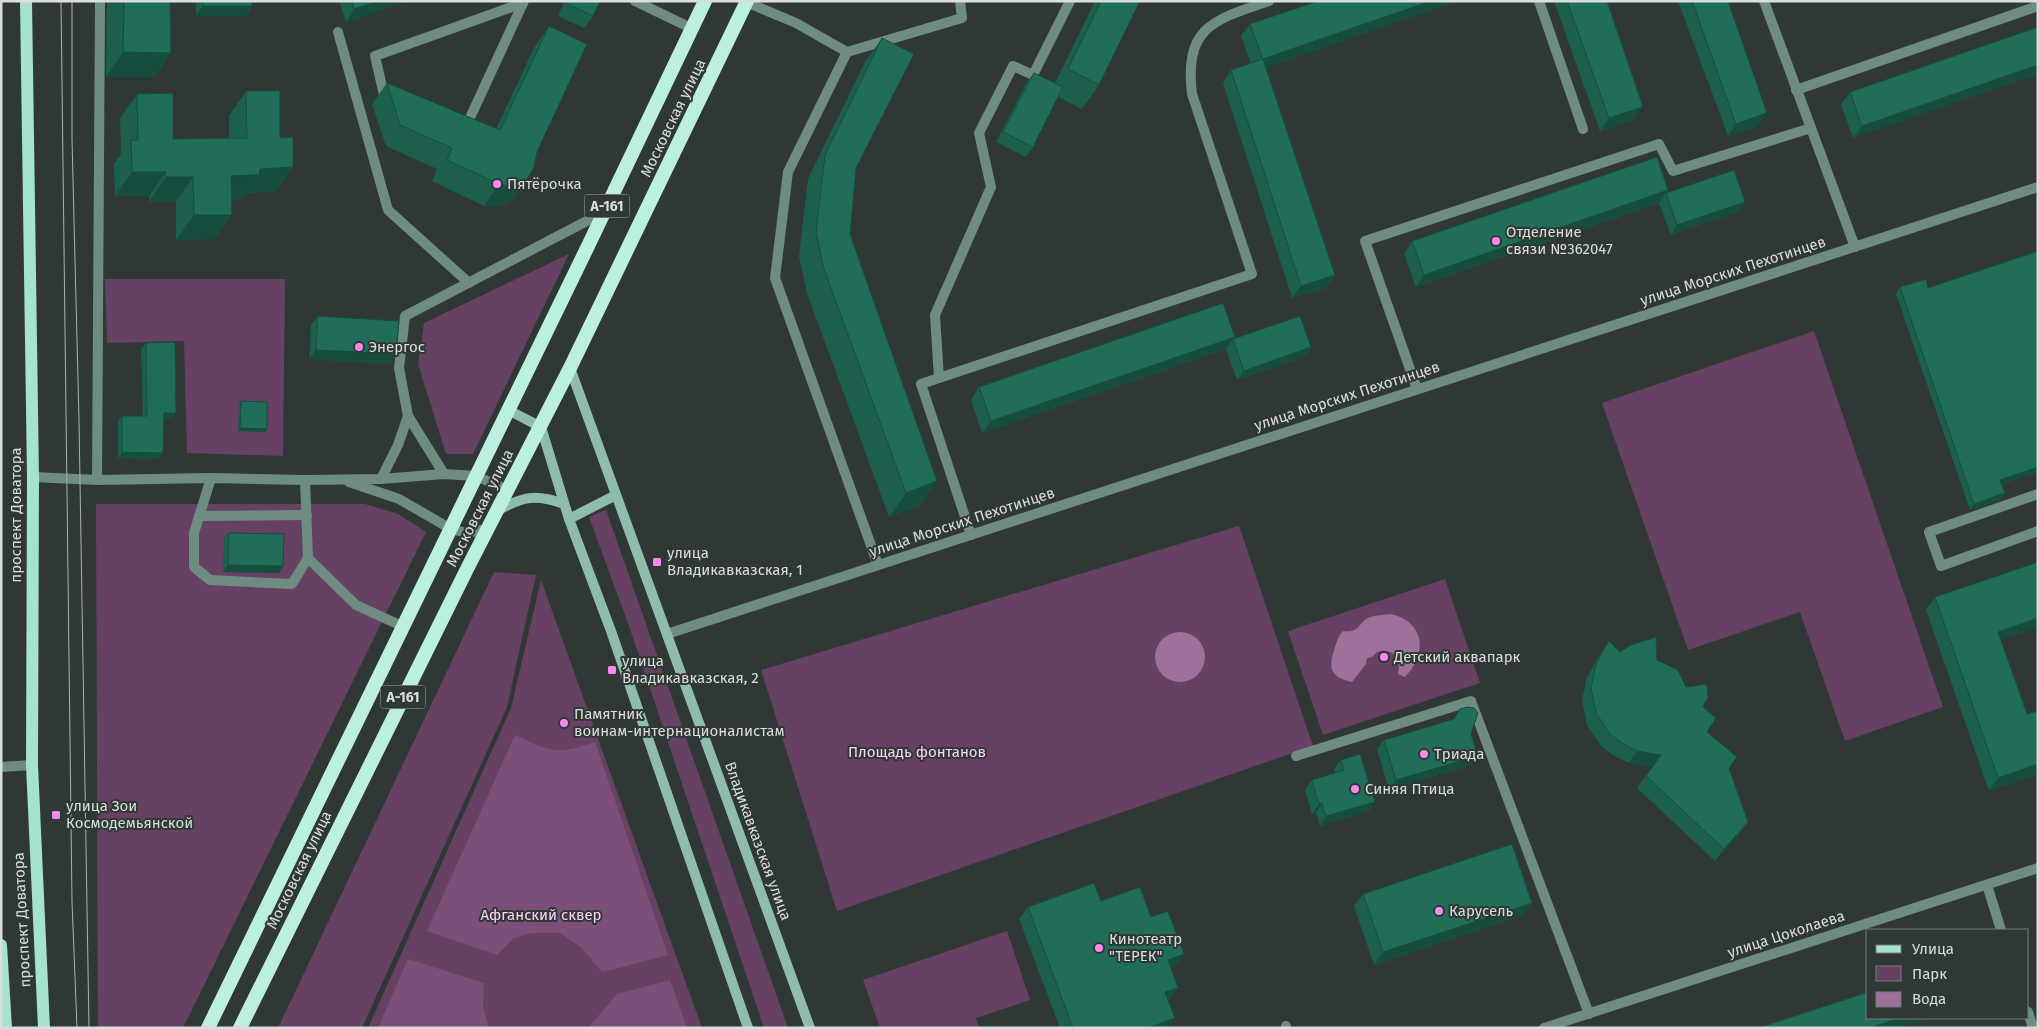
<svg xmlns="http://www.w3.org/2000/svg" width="2039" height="1029" viewBox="0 0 2039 1029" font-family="'Fira Sans',sans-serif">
	<rect width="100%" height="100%" fill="#303835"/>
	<!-- green -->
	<g fill="#664163">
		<path d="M 569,254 L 473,454 L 446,454 L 418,364 L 424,323 Z"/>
		<path d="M 105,279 L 285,279 L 283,456 L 187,453 L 184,341 L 107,343 Z"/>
		<path d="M 1814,331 L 1943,707 L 1845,741 L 1800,612 L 1688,650 L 1602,403 Z"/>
		<path d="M 96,504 L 365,504 L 398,514 L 426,532 L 183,1028 L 98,1028 Z"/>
		<path d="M 606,510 L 788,1028 L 764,1028 L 629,626 L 589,517 Z"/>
		<path d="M 1239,526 L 1313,746 L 837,911 L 761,670 Z"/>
		<path d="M 494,572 L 536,575 L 507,707 L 362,1028 L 278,1028 Z"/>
		<path d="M 1445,579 L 1480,683 L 1323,735 L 1288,631 Z"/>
		<path d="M 541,580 L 702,1028 L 368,1028 L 511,708 Z"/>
		<path d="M 1007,931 L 1030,1000 L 976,1018 L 979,1028 L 880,1028 L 863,980 Z"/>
	</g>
	<!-- forest -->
	<g fill="#7b4f77">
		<path d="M 515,735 C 550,752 558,755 595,742 L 668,955 L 602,972 L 581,947 L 560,933 L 531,933 L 514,938 L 497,955 L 427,931 Z"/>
		<path d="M 408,959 L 484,983 L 483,1006 L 489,1028 L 378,1028 Z"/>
		<path d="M 670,980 L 687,1028 L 588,1028 L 617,994 Z"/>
	</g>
	<!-- water -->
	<g fill="#9e709a">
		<path d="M 1391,614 C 1425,622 1428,654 1405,677 L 1398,674 L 1399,667 L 1398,657 C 1389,650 1380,647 1372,657 L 1367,658 L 1366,664 L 1352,682 C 1334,678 1328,671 1333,654 C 1336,645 1336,639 1343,631 C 1361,633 1357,623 1370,617 C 1377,615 1384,615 1391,614 Z"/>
		<circle cx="1180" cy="657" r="25"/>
	</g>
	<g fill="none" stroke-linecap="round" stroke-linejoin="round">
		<!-- service -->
		<g stroke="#6f8c82" stroke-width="10">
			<path d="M 635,1 L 691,28"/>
			<path d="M 1539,1 L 1583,129"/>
			<path d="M 1764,1 L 1811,128"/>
			<path d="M 746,2 L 796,23 L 847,52 L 788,172 L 775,278 L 878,565"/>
			<path d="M 338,32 L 388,210 L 469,283"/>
			<path d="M 847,52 L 962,18 L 960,1"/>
			<path d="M 1796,90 L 2038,6"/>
			<path d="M 390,98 L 384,95 L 375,56 L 523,3"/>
			<path d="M 459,123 L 469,120 L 524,1"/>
			<path d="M 939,378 L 935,315 L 991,187 L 979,133 L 1013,66 L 1033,75 L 1070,1"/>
			<path d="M 1417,389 L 1365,241 L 1659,144 L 1673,171 L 1811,128 L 1855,247"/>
			<path d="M 444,474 L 408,416 L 399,368 L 405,316 L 604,212"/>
			<path d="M 211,478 L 194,533 L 194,567 L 210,580 L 292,584 L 308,558 L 305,480"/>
			<path d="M 381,479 L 398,445 L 408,416"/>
			<path d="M 97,480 L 100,1"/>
			<path d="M 2038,494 L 1929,532 L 1941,566 L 2038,531"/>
			<path d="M 199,516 L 307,515"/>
			<path d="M 971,535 L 921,384 L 1252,274 L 1192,94 C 1184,26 1214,20 1269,1"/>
			<path d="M 308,558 L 356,605 L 404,627"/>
			<path d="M 1296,756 L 1471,701 L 1589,1014"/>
			<path d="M 1987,885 L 2001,930"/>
			<path d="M 2028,1012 L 2033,1028"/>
			<path d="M 1286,1026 L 1286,1028"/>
		</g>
		<!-- minor -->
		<path stroke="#6f8c82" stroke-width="10" d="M 1,767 L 32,765"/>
		<!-- tertiary -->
		<g stroke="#6f8c82" stroke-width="10">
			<path d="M 33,477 L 97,480 L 211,478 L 305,480 L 381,479 L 444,474 L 476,476 L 508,490"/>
			<path d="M 349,482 L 399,499 L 451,529 L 467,533 L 487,529"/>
			<path d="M 667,634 L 2038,187"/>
			<path d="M 1544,1028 L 2038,868"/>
		</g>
		<!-- secondary -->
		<g stroke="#8ebdac" stroke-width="10">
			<path d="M 570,368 L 810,1028"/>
			<path d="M 508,410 L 541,427 L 569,519 L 611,631 L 748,1028"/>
			<path d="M 497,511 C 523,496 536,494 564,504"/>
			<path d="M 569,519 L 616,495"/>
		</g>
		<!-- primary -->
		<g stroke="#a5e3cd" stroke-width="12">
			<path d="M 26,1 L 33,477 L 32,765 L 44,1028"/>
			<path d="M 1,945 L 6,1028"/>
		</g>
		<!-- trunk -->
		<g stroke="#bcf0de" stroke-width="14">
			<path d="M 208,1028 L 589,244 L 705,1"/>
			<path d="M 240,1028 L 467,569 L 570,368 L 747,1"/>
		</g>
		<!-- tram -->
		<g stroke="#acb2b0" stroke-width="1">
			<path d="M 61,1 L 72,902 L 77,1028"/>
			<path d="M 72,1 L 72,139 L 79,420 L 89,1028"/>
		</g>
	</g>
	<!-- wall -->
	<g fill="#1c5f4d">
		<path d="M 107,1 L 170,1 L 171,53 L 154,77 L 106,77 Z"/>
		<path d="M 196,1 L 252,1 L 252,6 L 246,16 L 196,16 Z"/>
		<path d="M 339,1 L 406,1 L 346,22 Z"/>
		<path d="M 565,1 L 600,1 L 593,16 L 584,28 L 558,16 Z"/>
		<path d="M 1095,1 L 1140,1 L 1099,85 L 1082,109 L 1058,97 L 1033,147 L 1026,157 L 996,142 L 1027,82 L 1034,73 L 1055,83 Z"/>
		<path d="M 1554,1 L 1607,1 L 1634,120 L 1600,131 Z"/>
		<path d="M 1678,1 L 1728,1 L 1758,126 L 1728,136 Z"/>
		<path d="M 1250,24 L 1266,68 L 1326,288 L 1292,298 L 1223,83 L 1231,70 L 1251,63 L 1241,36 Z"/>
		<path d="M 549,26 L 514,198 L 508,203 L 492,207 L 484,206 L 432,181 L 437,169 L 386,146 L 372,104 L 387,83 L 496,129 L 534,48 Z"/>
		<path d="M 2038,27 L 1853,138 L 1841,105 L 1850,92 Z"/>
		<path d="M 882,38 L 856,168 L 850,234 L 920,505 L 889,517 L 807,293 L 799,256 L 808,179 L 865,62 Z"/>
		<path d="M 246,91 L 280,138 L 293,167 L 276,191 L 247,193 L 242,199 L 232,200 L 215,239 L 176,240 L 176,202 L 149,202 L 149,196 L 115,196 L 114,164 L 121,154 L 120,118 L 137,94 L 173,139 L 229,138 L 229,116 Z"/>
		<path d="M 1668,190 L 1666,193 L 1745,202 L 1739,211 L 1671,235 L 1659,203 L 1416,287 L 1404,254 L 1412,241 Z"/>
		<path d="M 2038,251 L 2038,472 L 2002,484 L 2005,493 L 2000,500 L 1970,510 L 1896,294 L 1900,287 L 1928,288 Z"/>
		<path d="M 318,316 L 396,354 L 389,364 L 309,359 L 311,325 Z"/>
		<path d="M 1235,337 L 1233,339 L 1311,347 L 1305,357 L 1237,380 L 1226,349 L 982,433 L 971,400 L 979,387 Z"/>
		<path d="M 146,343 L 172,418 L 164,418 L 163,453 L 159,459 L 118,458 L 118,422 L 122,416 L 143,416 L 141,349 Z"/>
		<path d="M 241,401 L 267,429 L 265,432 L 238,431 L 239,404 Z"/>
		<path d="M 229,533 L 283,566 L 279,573 L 223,572 L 224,539 Z"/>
		<path d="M 1935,597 L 2001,640 L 2027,714 L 2038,711 L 2038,774 L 1989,791 L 1926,610 Z"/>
		<path d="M 1609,641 L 1620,652 L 1657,660 L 1686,687 L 1703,707 L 1707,732 L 1729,768 L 1739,835 L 1715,861 L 1637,788 L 1652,767 L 1629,763 L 1611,754 L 1601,746 L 1587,725 L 1582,700 L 1587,677 L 1600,654 Z"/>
		<path d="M 1460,709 L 1471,734 L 1471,765 L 1389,790 L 1377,749 L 1384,740 L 1454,719 Z"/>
		<path d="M 1341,760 L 1369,811 L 1320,826 L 1316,813 L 1312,814 L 1305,790 L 1312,780 L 1335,773 L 1334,769 Z"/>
		<path d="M 1363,894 L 1523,915 L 1374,965 L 1354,906 Z"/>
		<path d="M 1101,901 L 1151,917 L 1184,954 L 1175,966 L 1171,968 L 1178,988 L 1168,1001 L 1168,1028 L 1060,1028 L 1019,919 L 1028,907 Z"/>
	</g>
	<!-- shaded-wall -->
	<g fill="#164d3e">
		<path d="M 378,1 L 406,1 L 346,22 L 354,9 Z"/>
		<path d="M 1431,1 L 1458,1 L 1254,72 L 1263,59 Z"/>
		<path d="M 203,6 L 252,6 L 246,16 L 196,16 Z"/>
		<path d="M 123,52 L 171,53 L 154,77 L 106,77 Z"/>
		<path d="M 2038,65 L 2038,74 L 1853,138 L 1862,126 Z"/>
		<path d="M 1643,107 L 1634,120 L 1600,131 L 1609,118 Z"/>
		<path d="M 1767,113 L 1758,126 L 1728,136 L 1736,124 Z"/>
		<path d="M 293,167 L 276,191 L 247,193 L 242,199 L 214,200 L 231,176 L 260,169 Z"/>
		<path d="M 132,172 L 166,172 L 149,196 L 115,196 Z"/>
		<path d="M 529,176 L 514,198 L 508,203 L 492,207 L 484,206 L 499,184 Z"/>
		<path d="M 166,177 L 193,177 L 176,202 L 149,202 Z"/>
		<path d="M 1668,190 L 1659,203 L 1416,287 L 1424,275 Z"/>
		<path d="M 1745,202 L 1739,211 L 1671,235 L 1677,225 Z"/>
		<path d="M 194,215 L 232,215 L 215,239 L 176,240 Z"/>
		<path d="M 1335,275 L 1326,288 L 1292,298 L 1301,286 Z"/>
		<path d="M 1235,337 L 1226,349 L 982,433 L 991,421 Z"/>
		<path d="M 1311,347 L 1305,357 L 1237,380 L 1244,371 Z"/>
		<path d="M 316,350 L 396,354 L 389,364 L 309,359 Z"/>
		<path d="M 164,413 L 176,413 L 172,418 L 159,419 Z"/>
		<path d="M 240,428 L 267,429 L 265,432 L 238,431 Z"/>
		<path d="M 122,452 L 163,453 L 159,459 L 118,458 Z"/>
		<path d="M 2038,467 L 2038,472 L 1996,486 L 2000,480 Z"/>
		<path d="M 937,481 L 920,505 L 889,517 L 906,493 Z"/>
		<path d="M 2005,493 L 2000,500 L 1970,510 L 1974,504 Z"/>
		<path d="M 228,565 L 283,566 L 279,573 L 223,572 Z"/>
		<path d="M 2038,618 L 2038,628 L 1989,644 L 1998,632 Z"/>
		<path d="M 1637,751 L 1661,755 L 1652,767 L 1629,763 Z"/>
		<path d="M 1478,756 L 1471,765 L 1389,790 L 1396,780 Z"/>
		<path d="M 2038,764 L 2038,774 L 1989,791 L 1998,778 Z"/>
		<path d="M 1375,802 L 1369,811 L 1320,826 L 1326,816 Z"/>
		<path d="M 1322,803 L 1316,813 L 1312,814 L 1319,804 Z"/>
		<path d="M 1748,822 L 1739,835 L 1715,861 L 1724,849 Z"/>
		<path d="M 1532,903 L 1523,915 L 1374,965 L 1383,952 Z"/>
		<path d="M 1184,954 L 1175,966 L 1159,972 L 1168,960 Z"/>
		<path d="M 1178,988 L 1169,1000 L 1157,1005 L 1165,992 Z"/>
		<path d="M 1175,1018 L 1168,1028 L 1148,1028 Z"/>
		<path d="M 1900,1018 L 1931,1018 L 1899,1028 L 1869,1028 Z"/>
	</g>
	<!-- building -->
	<g fill="#206e59" stroke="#164d3e">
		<path d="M 124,1 L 170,1 L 171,53 L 123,52 Z"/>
		<rect x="203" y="1" width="49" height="5"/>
		<path d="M 352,1 L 378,1 L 354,9 Z"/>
		<path d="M 567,1 L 600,1 L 593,16 L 566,3 Z"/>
		<path d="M 1101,1 L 1140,1 L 1099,85 L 1068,69 Z"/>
		<path d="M 1318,1 L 1431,1 L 1263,59 L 1250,24 Z"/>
		<path d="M 1567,1 L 1607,1 L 1643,107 L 1609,118 Z"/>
		<path d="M 1692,1 L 1728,1 L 1767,113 L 1736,124 Z"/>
		<path d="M 549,26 L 587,44 L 537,152 L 534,167 L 529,176 L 523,182 L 507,186 L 499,184 L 447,160 L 452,148 L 400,125 L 387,83 L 500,130 Z"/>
		<path d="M 2038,27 L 2038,65 L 1862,126 L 1850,92 Z"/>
		<path d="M 882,38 L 914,54 L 856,168 L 850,234 L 937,481 L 906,493 L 824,269 L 816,232 L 825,155 Z"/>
		<path d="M 1263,59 L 1335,275 L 1301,286 L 1231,70 Z"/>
		<path d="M 1034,73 L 1063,87 L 1033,147 L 1003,132 Z"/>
		<path d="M 246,91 L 280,91 L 280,138 L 293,137 L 293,167 L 260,169 L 259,175 L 231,176 L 232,215 L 194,215 L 193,177 L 166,177 L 166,172 L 132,172 L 131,140 L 138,140 L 137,94 L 173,93 L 173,139 L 247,138 Z"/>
		<path d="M 1657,157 L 1668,190 L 1424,275 L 1412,241 Z"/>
		<path d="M 1734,170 L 1745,202 L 1677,225 L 1666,193 Z"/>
		<path d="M 2038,251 L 2038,467 L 2000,480 L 2005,493 L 1974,504 L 1900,287 L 1926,279 L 1928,288 Z"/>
		<path d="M 1223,303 L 1235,337 L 991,421 L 979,387 Z"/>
		<path d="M 318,316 L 399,321 L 396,354 L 316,350 Z"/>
		<path d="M 1300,316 L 1311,347 L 1244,371 L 1233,339 Z"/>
		<path d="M 175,342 L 176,413 L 164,413 L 163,453 L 122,452 L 122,416 L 147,416 L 146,343 Z"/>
		<path d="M 241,401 L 267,402 L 267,429 L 240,428 Z"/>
		<path d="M 229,533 L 284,534 L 283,566 L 228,565 Z"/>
		<path d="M 2038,562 L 2038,618 L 1998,632 L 2027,714 L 2038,711 L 2038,764 L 1998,778 L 1935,597 Z"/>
		<path d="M 1656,637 L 1657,660 L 1678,670 L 1686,687 L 1707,684 L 1708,697 L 1703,707 L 1716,718 L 1707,732 L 1737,757 L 1729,768 L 1748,822 L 1724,849 L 1646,776 L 1661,755 L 1637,751 L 1620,742 L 1610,734 L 1596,713 L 1591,688 L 1596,664 L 1609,641 L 1620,652 L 1631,645 Z"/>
		<path d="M 1467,707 L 1474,708 L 1478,713 L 1471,734 L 1478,756 L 1396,780 L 1384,740 L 1454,719 L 1460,709 Z"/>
		<path d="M 1360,754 L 1375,802 L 1326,816 L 1322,803 L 1319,804 L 1312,780 L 1344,770 L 1341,760 Z"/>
		<path d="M 1512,844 L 1532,903 L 1383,952 L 1363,894 Z"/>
		<path d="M 1094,883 L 1101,901 L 1140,887 L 1151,917 L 1168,911 L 1184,954 L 1168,960 L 1178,988 L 1165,992 L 1175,1018 L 1148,1028 L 1073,1028 L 1028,907 Z"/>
		<path d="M 1868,992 L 1868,1018 L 1900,1018 L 1869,1028 L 1758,1028 Z"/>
	</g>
	<!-- markers -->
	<g fill="#f689ee" stroke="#303835" stroke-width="2">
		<circle cx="497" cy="184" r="5"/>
		<circle cx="1496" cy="241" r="5"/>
		<circle cx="359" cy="347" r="5"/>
		<rect x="652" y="557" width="10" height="10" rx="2.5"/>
		<circle cx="1384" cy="657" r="5"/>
		<rect x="607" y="665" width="10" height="10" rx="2.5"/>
		<circle cx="564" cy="723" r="5"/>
		<circle cx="1424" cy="754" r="5"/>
		<circle cx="1355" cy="789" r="5"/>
		<rect x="51" y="810" width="10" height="10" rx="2.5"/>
		<circle cx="1439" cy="911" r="5"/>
		<circle cx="1099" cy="948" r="5"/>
	</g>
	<g text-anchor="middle" stroke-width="4" stroke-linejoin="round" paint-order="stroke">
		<!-- shield labels -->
		<g fill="#303835" stroke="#a7adab" stroke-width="1">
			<rect x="584.5" y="194.5" width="45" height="23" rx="4"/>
			<rect x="380.5" y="685.5" width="45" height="23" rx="4"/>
		</g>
		<g font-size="14" font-weight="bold" fill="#dadfdd">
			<text x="607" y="211">А-161</text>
			<text x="403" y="702">А-161</text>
		</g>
		<!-- street labels -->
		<g font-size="15" fill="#dadfdd" stroke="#303835">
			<text transform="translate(673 118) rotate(-64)" y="5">Московская улица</text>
			<text transform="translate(1733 271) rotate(-18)" y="5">улица Морских Пехотинцев</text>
			<text transform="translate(1347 396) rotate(-18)" y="5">улица Морских Пехотинцев</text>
			<text transform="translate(480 508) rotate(-63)" y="5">Московская улица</text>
			<text transform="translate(16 515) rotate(-90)" y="5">проспект Доватора</text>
			<text transform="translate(962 522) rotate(-18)" y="5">улица Морских Пехотинцев</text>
			<text transform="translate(758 841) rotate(70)" y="5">Владикавказская улица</text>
			<text transform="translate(299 870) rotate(-64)" y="5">Московская улица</text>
			<text transform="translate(22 920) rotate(-93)" y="5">проспект Доватора</text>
			<text transform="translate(1786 934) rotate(-18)" y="5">улица Цоколаева</text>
		</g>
		<!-- poi labels -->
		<g font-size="15" fill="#dadfdd" stroke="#303835" text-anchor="start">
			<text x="507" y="189">Пятёрочка</text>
			<text x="1506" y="237">Отделение<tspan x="1506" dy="17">связи №362047</tspan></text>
			<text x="369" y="352">Энергос</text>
			<text x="667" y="558">улица<tspan x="667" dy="17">Владикавказская, 1</tspan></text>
			<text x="1394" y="662">Детский аквапарк</text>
			<text x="622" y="666">улица<tspan x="622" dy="17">Владикавказская, 2</tspan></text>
			<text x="574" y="719">Памятник<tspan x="574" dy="17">воинам-интернационалистам</tspan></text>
			<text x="1434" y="759">Триада</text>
			<text x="1365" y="794">Синяя Птица</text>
			<text x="66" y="811">улица Зои<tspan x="66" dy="17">Космодемьянской</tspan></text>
			<text x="1449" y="916">Карусель</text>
			<text x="1109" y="944">Кинотеатр<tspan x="1109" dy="17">"ТЕРЕК"</tspan></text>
		</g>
		<!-- park labels -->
		<g font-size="15" fill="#fdd3f8" stroke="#303835">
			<text x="917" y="757">Площадь фонтанов</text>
			<text x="541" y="920">Афганский сквер</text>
		</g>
	</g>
	<!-- border -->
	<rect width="2039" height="1029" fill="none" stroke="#dadfdd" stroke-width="5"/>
	<!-- legend -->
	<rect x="1866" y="929" width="162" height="90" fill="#303835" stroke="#747b78"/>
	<rect x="1876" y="945" width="25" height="8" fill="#a5e3cd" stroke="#747b78"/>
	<text x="1912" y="954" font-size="15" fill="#dadfdd">Улица</text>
	<rect x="1876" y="966" width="25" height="15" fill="#664163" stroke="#747b78"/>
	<text x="1912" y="979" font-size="15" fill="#dadfdd">Парк</text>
	<rect x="1876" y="992" width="25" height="15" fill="#9e709a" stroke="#747b78"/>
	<text x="1912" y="1004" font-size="15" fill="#dadfdd">Вода</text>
</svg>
